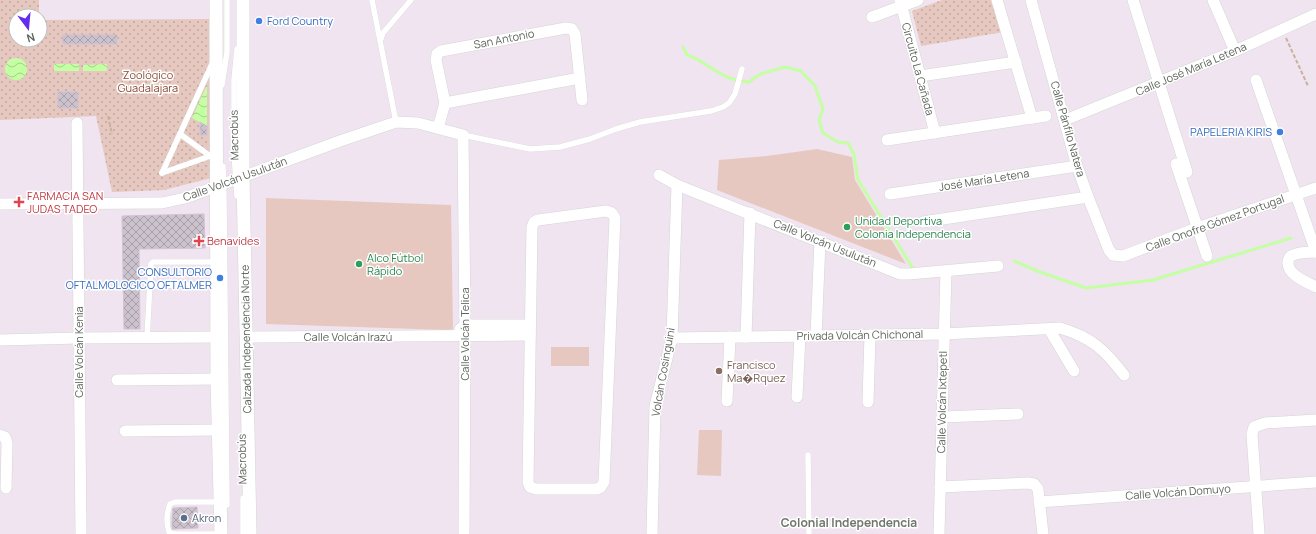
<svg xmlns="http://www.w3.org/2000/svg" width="1316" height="534" viewBox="0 0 1316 534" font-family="Manrope,sans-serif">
	<defs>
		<pattern id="green-dots" width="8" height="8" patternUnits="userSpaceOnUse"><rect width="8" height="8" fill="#e7c8c0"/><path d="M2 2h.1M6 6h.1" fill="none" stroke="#bea69f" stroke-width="1.8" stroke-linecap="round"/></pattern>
		<pattern id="water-waves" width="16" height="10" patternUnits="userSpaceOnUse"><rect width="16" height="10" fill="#c4ffa4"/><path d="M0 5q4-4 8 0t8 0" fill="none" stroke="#a2d289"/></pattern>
		<pattern id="building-cross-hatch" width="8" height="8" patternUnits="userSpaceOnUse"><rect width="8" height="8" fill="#cbc2cd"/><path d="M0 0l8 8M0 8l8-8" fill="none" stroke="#a8a1aa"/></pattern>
	</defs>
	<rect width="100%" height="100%" fill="#efe4ef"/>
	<!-- green -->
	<g fill="url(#green-dots)">
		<path d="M 0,0 L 39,0 L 39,16 L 16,16 L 16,40 L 40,40 L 40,20 L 209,19 L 211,178 L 164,190 L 112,192 L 96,116 L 0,120 Z"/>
		<path d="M 942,0 L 994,0 L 1003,32 L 921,46 L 912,11 Z"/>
	</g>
	<!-- pitch -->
	<g fill="#e7c8c0">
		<path d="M 817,149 L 852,157 L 855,180 L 906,264 L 717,190 L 719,160 L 767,156 Z"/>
		<path d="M 266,198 L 451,205 L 453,329 L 448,330 L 266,324 Z"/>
		<rect x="551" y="347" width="38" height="19"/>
		<path d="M 699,430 L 722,430 L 721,476 L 697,475 Z"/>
	</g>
	<!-- water -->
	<g fill="url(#water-waves)">
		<circle cx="16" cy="69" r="11"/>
		<rect x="54" y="64" width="25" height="7"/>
		<path d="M 107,64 L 107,71 L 83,71 L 83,65 Z"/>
		<path d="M 207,85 L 207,126 L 192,118 Z"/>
	</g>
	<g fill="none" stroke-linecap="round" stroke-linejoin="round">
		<!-- stream -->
		<g stroke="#c4ffa4" stroke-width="3">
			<path d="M 683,47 L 687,55 C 704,60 716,75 733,79 C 738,81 744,81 749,82 L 760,74 L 785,67 L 801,71 L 815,86 L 823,109 L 819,120 L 823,133 L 838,142 L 848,143 L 854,154 L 858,180 L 914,270"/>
			<path d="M 1014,261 L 1040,272 L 1086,288 L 1153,280 L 1291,238"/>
		</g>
	</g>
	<!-- building -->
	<g fill="url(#building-cross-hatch)" stroke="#d2c2d4">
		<rect x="63" y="35" width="54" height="9"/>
		<rect x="58" y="92" width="20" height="16"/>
		<path d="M 200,122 L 207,126 L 207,135 L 200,135 Z"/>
		<path d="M 204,214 L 205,248 L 139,249 L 140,329 L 124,329 L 122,216 Z"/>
		<path d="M 197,507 L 198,528 L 172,529 L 172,518 L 173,508 Z"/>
	</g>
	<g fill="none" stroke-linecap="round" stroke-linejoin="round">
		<!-- service casing -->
		<g stroke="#d2d8d2" stroke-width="6">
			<g id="service">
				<path d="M 372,0 L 396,122"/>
				<path d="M 381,39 L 383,33 L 411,0"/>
				<path d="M 237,49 L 234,80 L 234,153 L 237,196"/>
				<path d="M 222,85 L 227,52 L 227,0"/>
				<path d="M 180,134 L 210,156"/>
				<path d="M 463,135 L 530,149 L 560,147 L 590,139 L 616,129 L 640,122 L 711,111 L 723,107 L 729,103 L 735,94 L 742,69"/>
				<path d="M 223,166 L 224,201 L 227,505"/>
				<path d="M 162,173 L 212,64"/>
				<path d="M 162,173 L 216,154"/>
				<path d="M 149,286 L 216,284"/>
				<path d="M 147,338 L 151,264 L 153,262 L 216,262"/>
				<path d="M 808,455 L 809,534"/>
				<path d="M 243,498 L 243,534"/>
				<path d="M 220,502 L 175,502 L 170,504 C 167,512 166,523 169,532 L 174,534 L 221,534"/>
			</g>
		</g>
		<!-- minor casing -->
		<g stroke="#d2d8d2" stroke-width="12">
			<g id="minor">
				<path d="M 900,0 L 935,133"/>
				<path d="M 997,0 L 1032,118"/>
				<path d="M 1031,0 L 1077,166 L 1088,197 L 1109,250 L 1113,255 L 1123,256 L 1197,228 L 1316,188"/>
				<path d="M 1133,0 L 1187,172"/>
				<path d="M 1213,0 L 1235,51"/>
				<path d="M 872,17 L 918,0"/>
				<path d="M 920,76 L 1016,62"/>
				<path d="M 1256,80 L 1316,252"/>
				<path d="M 445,103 L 580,78"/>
				<path d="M 1065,120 L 1235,51 L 1316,14"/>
				<path d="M 77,123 L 81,534"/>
				<path d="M 438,128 L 445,103 L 436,60 L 437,54 L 441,51 L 566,28 L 572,29 L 575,34 L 582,100"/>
				<path d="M 887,140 L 1046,116"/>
				<path d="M 1176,164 L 1207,256"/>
				<path d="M 659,175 L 677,185 L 900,274 L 909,274 L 998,266"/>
				<path d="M 890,194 L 1077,166"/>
				<path d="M 0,204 L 162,203 L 185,198 L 340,141 L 396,122 L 418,123 L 463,135 L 465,325 L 464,534"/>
				<path d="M 606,211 L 612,213 L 615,218 L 604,482 L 601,487 L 597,489 L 536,489 L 530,487 L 528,482 L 532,227 L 534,222 L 538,220 Z"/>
				<path d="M 923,222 L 1088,197"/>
				<path d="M 1316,252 C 1309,252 1300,252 1293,255 C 1290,256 1288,259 1288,262 C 1287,275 1307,282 1316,287"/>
				<path d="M 460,329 L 465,325 L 530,325"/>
				<path d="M 1049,329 L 1074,371"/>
				<path d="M 816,336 L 820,241"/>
				<path d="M 246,337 L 530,335"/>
				<path d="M 746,337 L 750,213"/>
				<path d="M 672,338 L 944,334 L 1060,328 C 1091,337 1105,350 1124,375"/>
				<path d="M 0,340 L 79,338 L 217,337"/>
				<path d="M 117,380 L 217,379"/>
				<path d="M 797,397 L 800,336"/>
				<path d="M 727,401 L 730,337"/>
				<path d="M 868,402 L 870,335"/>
				<path d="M 942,417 L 1018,414"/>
				<path d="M 125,431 L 218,430"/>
				<path d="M 0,435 L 5,437 L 7,443 L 6,488"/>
				<path d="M 940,487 L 1028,483 L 1034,484 L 1038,489 L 1043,534"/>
				<path d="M 1039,502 L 1316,482"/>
				<path d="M 652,534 L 655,406 L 672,338 L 677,185"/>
				<path d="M 939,534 L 946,271"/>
				<path d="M 1259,534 L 1252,434 L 1254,427 L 1265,423 L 1316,420"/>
			</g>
		</g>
		<!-- tertiary casing -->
		<g stroke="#d2d8d2" stroke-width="14">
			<g id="tertiary">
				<path d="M 216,0 L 217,379 L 221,534"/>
				<path d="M 243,0 L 243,176 L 250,534"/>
			</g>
		</g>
		<!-- path -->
		<g stroke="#cab29a" stroke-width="2" stroke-dasharray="4 2" stroke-linecap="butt">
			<path d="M 1286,38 L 1308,86"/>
			<path d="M 108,116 L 112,134"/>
		</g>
		<!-- service -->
		<use href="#service" stroke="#fff" stroke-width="5.5"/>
		<!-- minor -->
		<use href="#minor" stroke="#fff" stroke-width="11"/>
		<!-- tertiary -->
		<use href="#tertiary" stroke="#fff" stroke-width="13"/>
	</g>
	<!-- markers -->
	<g fill="#3f7fe0" stroke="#fff" stroke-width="1.5">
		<circle cx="259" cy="21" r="4"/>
		<circle cx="1280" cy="132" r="4"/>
		<circle cx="220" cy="278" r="4"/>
	</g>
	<g fill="#e0444e" stroke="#fff" stroke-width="1.5">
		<path d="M17 196h4v4h4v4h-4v4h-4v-4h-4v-4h4z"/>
		<path d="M197 235h4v4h4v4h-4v4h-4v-4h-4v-4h4z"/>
	</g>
	<g fill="#2e9e5b" stroke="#fff" stroke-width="1.5">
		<circle cx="847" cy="227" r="4"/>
		<circle cx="359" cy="264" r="4"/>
	</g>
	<circle fill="#8d6e63" stroke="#fff" stroke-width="1.5" cx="719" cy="371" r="4"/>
	<circle fill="#5c6f8a" stroke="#fff" stroke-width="1.5" cx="184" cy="518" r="4"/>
	<g text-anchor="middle" stroke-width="3" stroke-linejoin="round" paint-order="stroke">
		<!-- shop labels -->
		<g font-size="11" fill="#366cbe" stroke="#fff" text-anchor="end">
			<text x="267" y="25" text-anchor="start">Ford Country</text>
			<text x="1272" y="136">PAPELERIA KIRIS</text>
			<text x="212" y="276">CONSULTORIO<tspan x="212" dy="13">OFTALMOLOGICO OFTALMER</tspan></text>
		</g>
		<!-- street labels -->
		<g font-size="11" fill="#5e655c" stroke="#fff">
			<text transform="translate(504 39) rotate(-11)" y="4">San Antonio</text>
			<text transform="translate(918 69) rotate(75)" y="4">Circuito La Cañada</text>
			<text transform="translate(1191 69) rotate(-23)" y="4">Calle José María Letena</text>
			<text transform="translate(1068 129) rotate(74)" y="4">Calle Pánfilo Natera</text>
			<text transform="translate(234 135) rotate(-91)" y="4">Macrobús</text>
			<text transform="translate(235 179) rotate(-20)" y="4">Calle Volcán Usulután</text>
			<text transform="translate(984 180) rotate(-9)" y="4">José María Letena</text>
			<text transform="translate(1215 223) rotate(-20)" y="4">Calle Onofre Gómez Portugal</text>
			<text transform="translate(825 243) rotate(22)" y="4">Calle Volcán Usulután</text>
			<text transform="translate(465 334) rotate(-90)" y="4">Calle Volcán Telica</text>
			<text transform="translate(860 335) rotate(-1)" y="4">Privada Volcán Chichonal</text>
			<text x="348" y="341">Calle Volcán Irazú</text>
			<text transform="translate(246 339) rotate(-91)" y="4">Calzada Independencia Norte</text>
			<text transform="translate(79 352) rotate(-90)" y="4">Calle Volcán Kenia</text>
			<text transform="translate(663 372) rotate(-80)" y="4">Volcán Cosinguini</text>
			<text transform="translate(942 402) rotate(-89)" y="4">Calle Volcán Ixtepetl</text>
			<text transform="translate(242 459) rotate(-91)" y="4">Macrobús</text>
			<text transform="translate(1178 492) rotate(-4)" y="4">Calle Volcán Domuyo</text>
		</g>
		<!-- park labels -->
		<g font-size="11" fill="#8b4b35" stroke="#fff">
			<text x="148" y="79">Zoológico<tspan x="148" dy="13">Guadalajara</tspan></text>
		</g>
		<!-- health labels -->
		<g font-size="11" fill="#be3a42" stroke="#fff" text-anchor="start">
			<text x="27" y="200">FARMACIA SAN<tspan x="27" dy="13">JUDAS TADEO</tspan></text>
			<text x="207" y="245">Benavides</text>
		</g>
		<!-- leisure labels -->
		<g font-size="11" fill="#27864d" stroke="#fff" text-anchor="start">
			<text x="855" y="225">Unidad Deportiva<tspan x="855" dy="13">Colonia Independencia</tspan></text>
			<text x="367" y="262">Alco Fútbol<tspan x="367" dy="13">Rápido</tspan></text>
		</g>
		<!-- education labels -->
		<g font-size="11" fill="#785e54" stroke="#fff" text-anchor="start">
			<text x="727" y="369">Francisco<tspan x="727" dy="13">Ma�Rquez</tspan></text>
		</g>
		<!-- service labels -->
		<g font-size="11" fill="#4e5e75" stroke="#fff" text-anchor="start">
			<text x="192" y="522">Akron</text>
		</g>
		<!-- neighbourhood labels -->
		<g font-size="12" font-weight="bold" fill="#70776d" stroke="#fff">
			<text x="849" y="527">Colonial Independencia</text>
		</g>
	</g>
	<!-- north arrow -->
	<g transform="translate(28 28) rotate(164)"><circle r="19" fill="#ffffff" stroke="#bfc1be"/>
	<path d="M0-3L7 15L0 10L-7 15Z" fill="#642dec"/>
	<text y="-6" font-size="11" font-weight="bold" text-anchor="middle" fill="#5e655c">N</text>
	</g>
</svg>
